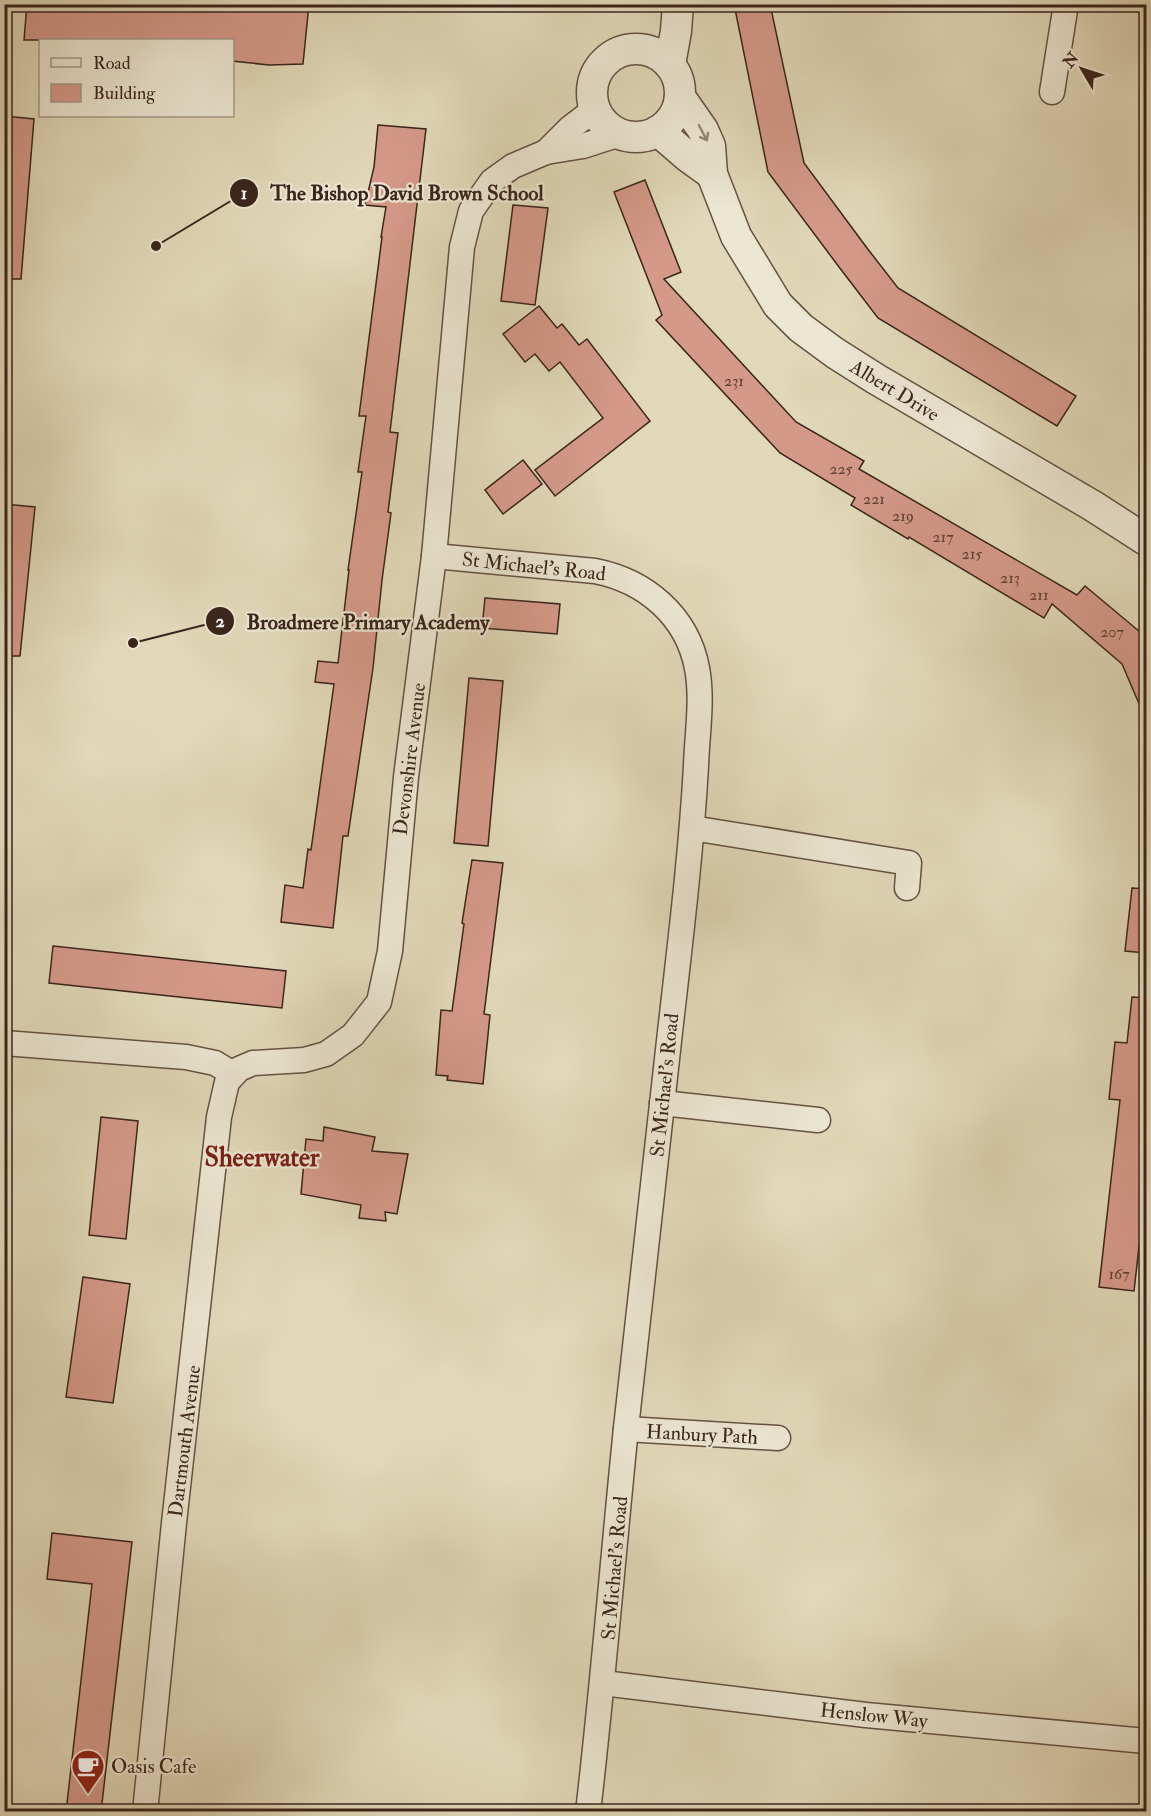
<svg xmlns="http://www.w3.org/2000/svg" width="1151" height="1816" viewBox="0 0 1151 1816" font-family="'IM FELL Double Pica',serif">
	<rect width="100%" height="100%" fill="#e1d8b9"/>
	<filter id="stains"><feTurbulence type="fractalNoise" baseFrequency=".00333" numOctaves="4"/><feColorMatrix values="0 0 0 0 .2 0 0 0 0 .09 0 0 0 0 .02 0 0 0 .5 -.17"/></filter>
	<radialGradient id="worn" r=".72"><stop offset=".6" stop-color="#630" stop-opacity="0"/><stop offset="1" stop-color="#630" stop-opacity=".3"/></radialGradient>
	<!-- building -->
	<g fill="#d5998a" stroke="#3a251b" stroke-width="1.5">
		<path d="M 27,4 L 309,4 L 303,64 L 269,65 L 232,61 L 232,40 L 24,40 Z"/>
		<path d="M 734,4 L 770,4 L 804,163 L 867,248 L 898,288 L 1076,396 L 1057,426 L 878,318 L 839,267 L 768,172 Z"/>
		<path d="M 4,116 L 34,119 L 21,279 L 4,279 Z"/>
		<path d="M 378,125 L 426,129 L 390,432 L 398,433 L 388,512 L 391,513 L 382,580 L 373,668 L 348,836 L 343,836 L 333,928 L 281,922 L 285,885 L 303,888 L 308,849 L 311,850 L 334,684 L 315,682 L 318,661 L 338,663 L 349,570 L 348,570 L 362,472 L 358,472 L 366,416 L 359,416 L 382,237 L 381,237 L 386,207 L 365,205 L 374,167 Z"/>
		<path d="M 645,180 L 681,272 L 664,279 L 796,422 L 864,461 L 859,469 L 1077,595 L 1085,586 L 1146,637 L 1146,720 L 1122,664 L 1052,604 L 1044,618 L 909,537 L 908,539 L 851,505 L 855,498 L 780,453 L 656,320 L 662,315 L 614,192 Z"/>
		<path d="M 513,205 L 548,208 L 535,305 L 501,301 Z"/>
		<path d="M 539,306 L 557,328 L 562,324 L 579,345 L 587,339 L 650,421 L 555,496 L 535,470 L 603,418 L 560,362 L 549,371 L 535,354 L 525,362 L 503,334 Z"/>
		<path d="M 523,460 L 542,484 L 503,514 L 485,490 Z"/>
		<path d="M 4,504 L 35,507 L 20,656 L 4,656 Z"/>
		<path d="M 485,598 L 560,604 L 557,634 L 482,628 Z"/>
		<path d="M 469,678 L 503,681 L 488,846 L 454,843 Z"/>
		<path d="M 472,860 L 503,863 L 484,1014 L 490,1015 L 483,1084 L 447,1080 L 448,1076 L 436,1075 L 441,1010 L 452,1011 L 464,924 L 462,923 Z"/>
		<path d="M 1132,888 L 1146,889 L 1146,953 L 1125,951 Z"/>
		<path d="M 53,946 L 286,971 L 282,1008 L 49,983 Z"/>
		<path d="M 1132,997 L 1146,998 L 1146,1185 L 1134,1291 L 1099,1287 L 1120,1100 L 1109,1099 L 1115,1042 L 1127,1043 Z"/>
		<path d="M 101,1117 L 138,1121 L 126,1239 L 89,1235 Z"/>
		<path d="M 324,1127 L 375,1137 L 372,1151 L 408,1154 L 397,1214 L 385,1212 L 386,1221 L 359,1218 L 361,1205 L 301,1194 L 306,1139 L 323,1141 Z"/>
		<path d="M 83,1277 L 130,1284 L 113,1403 L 66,1397 Z"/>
		<path d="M 52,1533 L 132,1542 L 101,1812 L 66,1812 L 92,1584 L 47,1579 Z"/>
	</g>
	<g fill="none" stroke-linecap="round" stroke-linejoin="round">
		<!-- minor casing -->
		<g stroke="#645242" stroke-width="27">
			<g id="minor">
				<path d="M 1052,92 L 1066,4"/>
				<path d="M 546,152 L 570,128 L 595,109"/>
				<path d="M 434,556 L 595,571 C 646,581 687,616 697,668 C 703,700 697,734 696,766 C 691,855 680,944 670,1032 C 656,1164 640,1296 626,1428 C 613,1556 603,1684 588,1812"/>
				<path d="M 692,828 L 909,863 L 907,888"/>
				<path d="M 4,1043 L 186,1057 L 215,1063 L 233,1074"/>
				<path d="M 662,1103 L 818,1120"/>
				<path d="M 626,1429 L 778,1438"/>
				<path d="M 603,1683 L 866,1715 L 1146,1741"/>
				<path d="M 145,1812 L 174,1523 L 219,1117 L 227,1082 L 239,1069 L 253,1063 L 304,1060 L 326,1054 L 353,1035 L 379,1002 L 390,951 L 406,777 L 434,556 L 462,247 L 471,211 L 492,181 L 513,166 L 546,152 L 583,146 L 620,134"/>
			</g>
		</g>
		<!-- tertiary casing -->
		<g stroke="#645242" stroke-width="33">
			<g id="tertiary">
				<circle cx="636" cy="93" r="44"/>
				<path d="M 670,65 L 676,31 L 678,4"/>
				<path d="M 680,97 L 703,130 L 710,146 L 712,174 L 736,236 L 778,305 L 801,328 L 835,353 L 876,379 L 1093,506 L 1146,540"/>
				<path d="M 658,131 L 687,156 L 712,174"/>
			</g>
		</g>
		<!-- minor -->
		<use href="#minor" stroke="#ece6d2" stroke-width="24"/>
		<!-- tertiary -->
		<use href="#tertiary" stroke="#ece6d2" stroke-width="30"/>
	</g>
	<!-- one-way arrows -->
	<defs><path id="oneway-shaft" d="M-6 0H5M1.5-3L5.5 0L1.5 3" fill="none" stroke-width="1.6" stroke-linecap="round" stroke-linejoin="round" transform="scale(1.5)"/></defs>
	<use stroke="#938676" href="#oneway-shaft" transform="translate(703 133) rotate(62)"/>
	<!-- icons -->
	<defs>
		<g id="cafe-pin" transform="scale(1.725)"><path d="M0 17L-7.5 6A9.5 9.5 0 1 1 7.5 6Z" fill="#8f2418" stroke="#ece6d2"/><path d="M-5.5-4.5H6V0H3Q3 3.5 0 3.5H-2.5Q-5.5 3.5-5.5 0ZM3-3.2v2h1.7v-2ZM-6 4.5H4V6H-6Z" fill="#fff"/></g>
	</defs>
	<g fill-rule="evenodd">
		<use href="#cafe-pin" x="88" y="1766"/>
	</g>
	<g text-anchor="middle" stroke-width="4.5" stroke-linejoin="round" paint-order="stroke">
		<!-- number labels -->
		<g font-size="16" fill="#614237">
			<text x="734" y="386">231</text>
			<text x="841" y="474">225</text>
			<text x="874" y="504">221</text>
			<text x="903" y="521">219</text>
			<text x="943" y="542">217</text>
			<text x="972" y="559">215</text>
			<text x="1010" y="583">213</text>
			<text x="1039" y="600">211</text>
			<text x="1112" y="637">207</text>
			<text x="1119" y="1279">167</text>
		</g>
		<!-- street labels -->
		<g font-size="20" fill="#3a251b" stroke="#ece6d2">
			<text transform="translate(895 390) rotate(31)" y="7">Albert Drive</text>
			<text transform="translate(534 566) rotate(6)" y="7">St Michael's Road</text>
			<text transform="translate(409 759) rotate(-83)" y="7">Devonshire Avenue</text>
			<text transform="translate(664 1085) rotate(-84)" y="7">St Michael's Road</text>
			<text transform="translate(702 1434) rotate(3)" y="7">Hanbury Path</text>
			<text transform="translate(184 1441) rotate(-83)" y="7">Dartmouth Avenue</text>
			<text transform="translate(614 1568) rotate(-85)" y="7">St Michael's Road</text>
			<text transform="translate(874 1715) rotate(6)" y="7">Henslow Way</text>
		</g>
		<!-- poi labels -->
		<g font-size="20" fill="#3a251b" stroke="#ece6d2" text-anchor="start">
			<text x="111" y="1773">Oasis Cafe</text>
		</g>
		<!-- district labels -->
		<g font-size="26" font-weight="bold" fill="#7a1f14" stroke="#ece6d2">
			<text x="262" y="1166">Sheerwater</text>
		</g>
	</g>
	<!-- callouts -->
	<path fill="none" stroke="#3a251b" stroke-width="2" d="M156 246L244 193M133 643L220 621"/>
	<g fill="#3a251b" stroke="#ece6d2" stroke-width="2">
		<circle cx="156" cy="246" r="6"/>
		<circle cx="133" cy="643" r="6"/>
		<circle cx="244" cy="193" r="15"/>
		<circle cx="220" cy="621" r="15"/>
	</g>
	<g font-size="18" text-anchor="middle" font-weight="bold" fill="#fff">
		<text x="244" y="199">1</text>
		<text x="220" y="627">2</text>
	</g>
	<g font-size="21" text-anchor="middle" font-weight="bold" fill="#3a251b" stroke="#ece6d2" stroke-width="4.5" stroke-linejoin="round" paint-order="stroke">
		<text x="407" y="200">The Bishop David Brown School</text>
		<text x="368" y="629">Broadmere Primary Academy</text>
	</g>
	<!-- margin -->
	<rect width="1151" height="1816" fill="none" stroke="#e1d8b9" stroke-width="24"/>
	<rect x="6" y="6" width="1139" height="1804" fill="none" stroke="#3a251b" stroke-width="3"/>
	<rect x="12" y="12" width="1127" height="1792" fill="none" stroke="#3a251b" stroke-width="1.5"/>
	<!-- legend -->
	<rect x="39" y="39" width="195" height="78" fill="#ece6d2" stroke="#a59989" stroke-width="1.5"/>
	<rect x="51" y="58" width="30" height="9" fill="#ece6d2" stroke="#a59989" stroke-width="1.5"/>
	<text x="93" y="69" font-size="18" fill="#3a251b">Road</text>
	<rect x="51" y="84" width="30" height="18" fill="#d5998a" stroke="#a59989" stroke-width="1.5"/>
	<text x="93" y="99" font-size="18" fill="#3a251b">Building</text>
	<!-- north arrow -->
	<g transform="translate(1082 69) rotate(309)" stroke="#ece6d2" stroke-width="4.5" paint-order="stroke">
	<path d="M0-4.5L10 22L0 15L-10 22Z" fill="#3a251b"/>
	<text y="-9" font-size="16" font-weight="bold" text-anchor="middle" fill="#3a251b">N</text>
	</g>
	<rect width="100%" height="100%" filter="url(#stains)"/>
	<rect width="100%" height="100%" fill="url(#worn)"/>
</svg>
